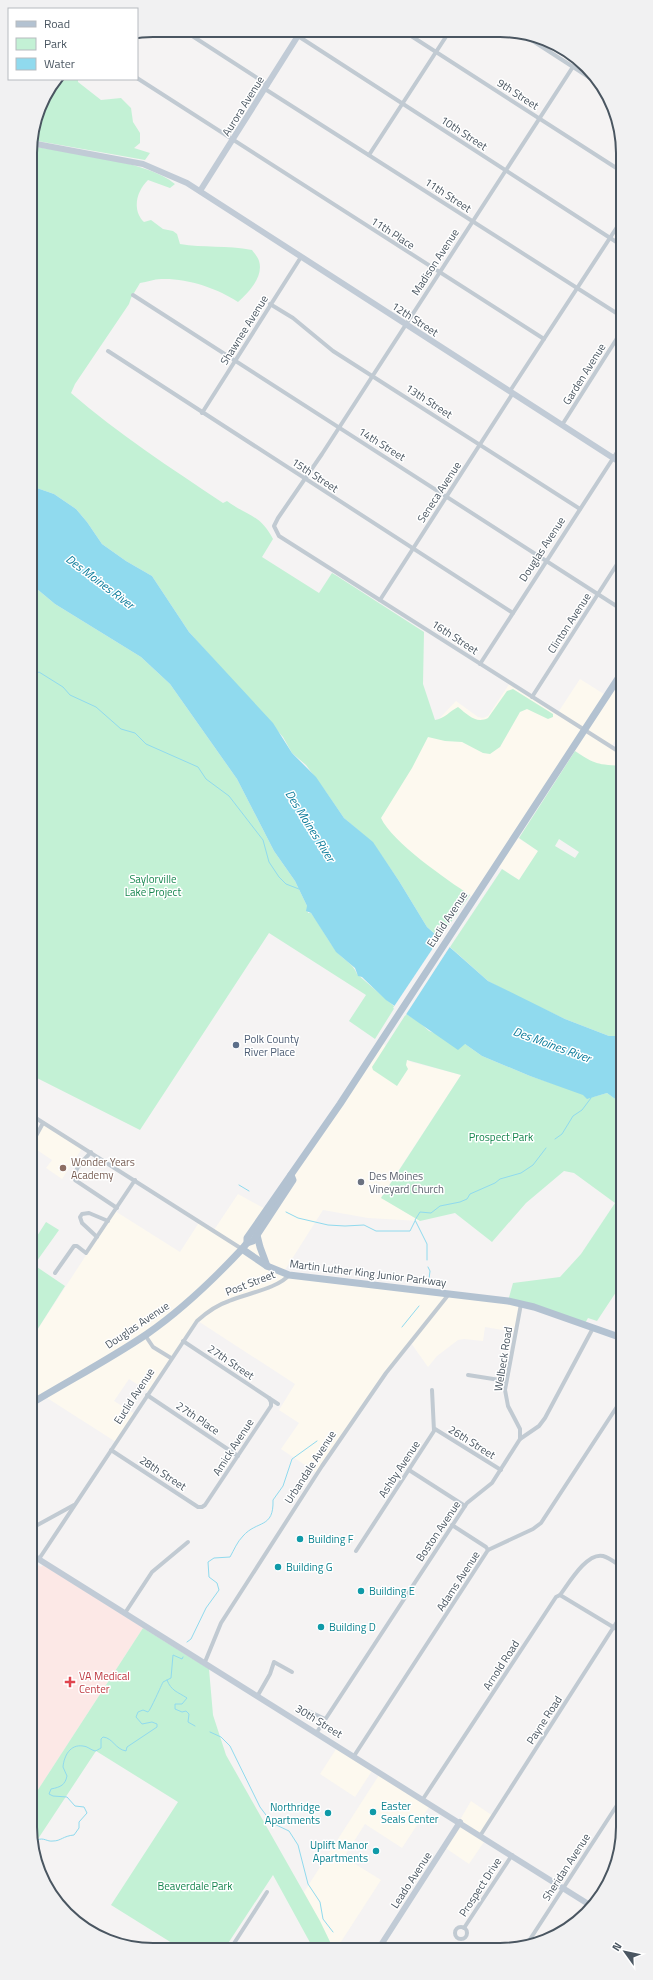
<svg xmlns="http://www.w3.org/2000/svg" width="653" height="1980" viewBox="0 0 653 1980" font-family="'Titillium Web',sans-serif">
	<rect width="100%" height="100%" fill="#f5f3f3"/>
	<!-- commercial -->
	<g fill="#fdf9ef">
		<path d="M 580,679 L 607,696 L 616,682 L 621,685 L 621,732 L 611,747 L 621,753 L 621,773 L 617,779 L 572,749 L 515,836 L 538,851 L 519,880 L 496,865 L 474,898 L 370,831 L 409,771 L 436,722 L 456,701 L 478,717 L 483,718 L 488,716 L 510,683 L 557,714 Z"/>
		<path d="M 380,1042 L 411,1062 L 461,1075 L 381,1197 L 420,1221 L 368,1218 L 323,1210 L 283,1273 L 522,1303 L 515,1332 L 485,1327 L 483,1341 L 464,1339 L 458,1340 L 437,1356 L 428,1367 L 411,1343 L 386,1373 L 317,1473 L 281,1449 L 299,1423 L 279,1410 L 295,1384 L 198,1321 L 149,1392 L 129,1379 L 114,1401 L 135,1414 L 116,1442 L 44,1396 L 32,1403 L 32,1338 L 115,1211 L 180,1252 L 200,1221 L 214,1230 L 238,1194 L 267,1210 Z"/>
		<path d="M 43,1123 L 83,1147 L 62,1179 L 46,1168 L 52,1160 L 31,1146 Z"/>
		<path d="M 338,1746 L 431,1804 L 402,1848 L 365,1824 L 344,1857 L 381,1880 L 337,1948 L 333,1948 L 304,1892 L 379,1775 L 372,1771 L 355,1797 L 320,1774 Z"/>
		<path d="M 471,1801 L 493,1816 L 480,1835 L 486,1839 L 469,1864 L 444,1847 Z"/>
	</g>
	<!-- medical -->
	<path fill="#fce8e6" d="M 32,1561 L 41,1567 L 43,1565 L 143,1628 L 32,1799 Z"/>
	<!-- green -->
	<g fill="#c3f1d5" fill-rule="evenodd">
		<path d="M 58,79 L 78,79 L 78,82 L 101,100 L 121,98 L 131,108 L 133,122 L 140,133 L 140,143 L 134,148 L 150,153 L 145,160 L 32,140 L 43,98 Z"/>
		<path d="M 30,146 C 66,152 149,161 175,184 L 170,188 L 148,180 C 136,192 132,210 144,222 L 151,220 L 163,229 L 173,231 L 177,234 L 180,244 C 203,248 227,245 252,250 C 254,253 258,257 259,261 C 264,277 248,293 238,302 C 217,288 187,278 161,279 C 154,279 147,282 140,283 L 131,298 L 129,304 L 75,384 L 71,393 C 118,434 171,468 223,503 L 227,501 C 247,516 260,514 273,539 L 262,557 L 319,593 L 332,573 L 337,576 L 424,632 L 423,684 L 435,720 C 444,719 450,711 458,707 C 468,715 476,724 488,718 L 507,691 L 513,689 L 553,714 L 553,717 L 548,719 L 527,709 L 520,712 L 500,747 L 490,754 L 483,753 L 462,742 L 445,741 L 428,737 L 412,768 L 381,818 C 392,842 447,880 470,895 L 440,938 L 427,927 L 399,881 L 373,843 L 344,818 L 326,792 L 306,765 L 292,753 L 283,737 L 189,632 L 152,576 L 126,561 L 102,544 L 87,522 L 76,509 L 54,494 L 31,486 Z"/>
		<path d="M 31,584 L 55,604 L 141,657 L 170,684 L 237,779 L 274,851 L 295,881 L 307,906 L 308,913 L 311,913 C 320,925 327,939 336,951 C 343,960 353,963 357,974 L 395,1007 L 375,1039 L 349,1021 L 366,995 L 269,933 L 140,1130 L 31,1075 Z"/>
		<path d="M 575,751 C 596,765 597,764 621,766 L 622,1036 L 609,1036 L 565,1019 L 514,995 L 488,981 L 450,947 L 502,869 L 519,880 L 538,851 L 519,838 ZM 559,839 L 579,852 L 575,858 L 555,846 Z"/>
		<path d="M 406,1014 L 419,1022 L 429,1031 L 465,1044 L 482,1056 L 530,1076 L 593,1097 L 607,1093 L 622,1104 L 622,1283 L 597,1321 L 588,1318 L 584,1325 L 508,1301 L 513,1283 L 560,1277 L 581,1254 L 615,1203 L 574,1173 L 564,1171 L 526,1203 L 492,1242 L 455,1213 L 420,1221 L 381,1198 L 461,1075 L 407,1060 L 406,1065 L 408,1069 L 397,1086 L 373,1070 L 372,1067 Z"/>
		<path d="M 46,1222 L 59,1230 L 34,1265 L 65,1286 L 32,1338 L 32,1244 Z"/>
		<path d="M 143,1628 L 209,1669 L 213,1715 L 226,1755 L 320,1921 L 333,1948 L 313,1948 L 273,1875 L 225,1948 L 180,1948 L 111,1905 L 178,1802 L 96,1751 L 32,1848 L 32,1799 Z"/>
	</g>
	<!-- water -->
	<path fill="#90daee" d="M 31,486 L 54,494 L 76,509 L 87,522 L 102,544 L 126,561 L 152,576 L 189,632 L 273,723 L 292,753 L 316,777 L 344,818 L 373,842 L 399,881 L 427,927 L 488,981 L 565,1019 L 609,1036 L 622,1036 L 622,1104 L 607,1093 L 587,1099 L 583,1095 L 530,1076 L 482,1056 L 465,1044 L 458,1050 L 386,1000 L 362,977 L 358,976 L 355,968 L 336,952 L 311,913 L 306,911 L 307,906 L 295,881 L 274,851 L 237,779 L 170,684 L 141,657 L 55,604 L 31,584 Z"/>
	<!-- pier -->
	<path fill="#f5f3f3" d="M 441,936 L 451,945 L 405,1016 L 393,1008 Z"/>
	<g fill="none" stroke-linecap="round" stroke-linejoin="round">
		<!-- stream -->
		<g stroke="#90daee" stroke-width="1">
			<path d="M 31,676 L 39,672 L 63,687 L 70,695 L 96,707 L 121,729 L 135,733 L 146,744 L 198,767 L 206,779 L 229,796 L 263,840 L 269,862 L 279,877 L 286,884 L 299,889"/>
			<path d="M 555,1139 L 562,1134 L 573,1116 L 582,1110 L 591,1098"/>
			<path d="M 239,1185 L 249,1191"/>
			<path d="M 286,1212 L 298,1218 L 328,1225 L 345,1226 L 364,1225 L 376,1231 L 410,1231 L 415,1221"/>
			<path d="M 427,1260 L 427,1244 L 415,1220 L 420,1212 L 431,1213 L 440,1206 L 460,1202 L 467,1199 L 470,1194 L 495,1183 L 500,1179 L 521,1173 L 533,1165 L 546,1148"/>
			<path d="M 428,1267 L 430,1271 L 429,1279 L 430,1281"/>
			<path d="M 402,1327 L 419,1306"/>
			<path d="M 187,1642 L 191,1639 L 206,1608 L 219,1590 L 217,1583 L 209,1577 L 208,1562 L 214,1558 L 230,1557 C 234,1550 237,1542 243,1536 C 257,1520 274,1529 273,1500 L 283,1486 L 292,1459 L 317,1441"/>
			<path d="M 167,1680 C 171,1691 178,1692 187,1698 L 182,1704 L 175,1704 L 175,1709 L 182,1712 L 186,1711 L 189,1714 L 188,1722 L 195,1726"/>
			<path d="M 210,1732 L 221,1737 L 230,1746 L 260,1807 L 272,1823 L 289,1831 L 298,1845 L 308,1884 L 320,1902 L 323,1919 L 333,1932"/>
			<path d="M 39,1870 L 43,1865 L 35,1857 L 37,1840 C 44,1837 47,1842 53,1841 C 61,1841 63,1836 74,1835 L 79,1828 L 79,1822 L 87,1813 L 84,1807 L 75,1806 L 67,1797 L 53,1796 L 49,1794 L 51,1789 C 61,1787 65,1785 67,1776 L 63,1767 C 64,1756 70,1744 83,1746 C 87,1746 91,1750 95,1751 C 96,1751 99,1749 101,1748 L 101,1739 L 103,1737 C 113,1738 115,1749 126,1751 L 127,1747 L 157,1727 L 157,1724 L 152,1722 L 142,1724 L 136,1717 L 138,1712 L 143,1710 L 148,1712 C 150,1711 162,1684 163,1682 L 171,1678 L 173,1655 L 182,1659 L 183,1657"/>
		</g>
		<!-- street -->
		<g stroke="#c1cad2" stroke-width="4">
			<path d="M 183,30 L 268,85"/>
			<path d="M 405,32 L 621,171"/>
			<path d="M 519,32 L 601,85"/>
			<path d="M 298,36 L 621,245"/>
			<path d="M 578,59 L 322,454 L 278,518 L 274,526 L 279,536 L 621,753"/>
			<path d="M 137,78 L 544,339"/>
			<path d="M 265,89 L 621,316"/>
			<path d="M 369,155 L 449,32"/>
			<path d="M 133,295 L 621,609"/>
			<path d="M 270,304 L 293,318 L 333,351 L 580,509"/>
			<path d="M 108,351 L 513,613"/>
			<path d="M 510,391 L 621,221"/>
			<path d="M 202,413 L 301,257"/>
			<path d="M 562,425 L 621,332"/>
			<path d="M 380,600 L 513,393"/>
			<path d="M 480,664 L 621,446"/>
			<path d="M 532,697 L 621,558"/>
			<path d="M 31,1115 L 242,1249"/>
			<path d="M 31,1145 L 43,1123"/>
			<path d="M 91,1152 C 85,1159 72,1170 75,1180 L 117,1208"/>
			<path d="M 97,1237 L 82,1223 L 80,1217 L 82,1214 L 89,1213 L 108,1221"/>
			<path d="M 55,1273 L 74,1246 L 77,1246 L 86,1253 L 135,1180"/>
			<path d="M 145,1335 L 153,1347 L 171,1358"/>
			<path d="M 183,1341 L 278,1404"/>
			<path d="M 468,1375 L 506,1381"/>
			<path d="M 147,1395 L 238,1456"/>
			<path d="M 435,1429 L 501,1470"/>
			<path d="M 520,1439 L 520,1429 L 508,1406 L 505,1390 L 521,1304"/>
			<path d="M 111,1450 L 198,1507 L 202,1507 L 205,1505 L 271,1406 L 271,1402 L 269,1398"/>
			<path d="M 409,1470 L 465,1506"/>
			<path d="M 452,1525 L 486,1547 L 488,1550"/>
			<path d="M 32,1528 L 74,1505"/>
			<path d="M 356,1551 L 434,1431 L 432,1390"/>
			<path d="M 39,1559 L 197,1321 C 207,1312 217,1305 229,1301 C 245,1294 279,1288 289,1275"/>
			<path d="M 560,1595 L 623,1633"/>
			<path d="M 125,1613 L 152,1572 L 188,1542"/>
			<path d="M 205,1662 L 221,1623 L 322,1466 L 386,1373 L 449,1294"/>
			<path d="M 258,1695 L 270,1674 L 274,1662 L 292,1672"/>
			<path d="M 306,1710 L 325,1719"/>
			<path d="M 317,1732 L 467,1503 L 492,1483 L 520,1439 L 539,1426 L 545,1418 L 593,1328"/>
			<path d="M 354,1756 L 488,1550 L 533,1529 L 541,1523 L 622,1399"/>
			<path d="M 423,1799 L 556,1597 L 560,1595 C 569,1583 587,1552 603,1556 C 610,1558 617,1564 622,1567"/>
			<path d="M 480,1836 L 622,1614"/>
			<path d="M 72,1919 L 78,1919 L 118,1943"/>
			<circle cx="461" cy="1933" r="6"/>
			<path d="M 464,1928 L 512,1855"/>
			<path d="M 525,1947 L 623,1796"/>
			<path d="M 231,1948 L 267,1892"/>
		</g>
		<!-- secondary -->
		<g stroke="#c1cbd6" stroke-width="6">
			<path d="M 31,143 L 143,164 L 187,183 L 621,463"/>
			<path d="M 200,191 L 301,31"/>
			<path d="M 32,1555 L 593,1907"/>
			<path d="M 379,1948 L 460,1822"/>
		</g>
		<!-- primary -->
		<g stroke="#b3c2d1" stroke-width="7">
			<path d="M 257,1235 L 260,1247 L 267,1266"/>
			<path d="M 247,1243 L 253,1241 L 293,1180 L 291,1175"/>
			<path d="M 242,1249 L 267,1266 L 289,1275 L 508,1301 L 534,1307 L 622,1338"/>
			<path d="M 32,1403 C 70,1380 110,1359 147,1334 C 183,1309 213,1280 242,1249 L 247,1243 L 247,1238 L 340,1104 L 621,674"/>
		</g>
	</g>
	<!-- markers -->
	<circle fill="#5c6f8a" stroke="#fff" stroke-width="1.5" cx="236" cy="1045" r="4"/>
	<circle fill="#8d6e63" stroke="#fff" stroke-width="1.5" cx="63" cy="1168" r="4"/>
	<circle fill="#6b7280" stroke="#fff" stroke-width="1.5" cx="361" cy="1182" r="4"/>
	<g fill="#0f9aa8" stroke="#fff" stroke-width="1.5">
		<circle cx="300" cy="1539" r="4"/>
		<circle cx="278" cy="1567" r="4"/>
		<circle cx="361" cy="1591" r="4"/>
		<circle cx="321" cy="1627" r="4"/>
		<circle cx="373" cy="1812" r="4"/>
		<circle cx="328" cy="1813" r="4"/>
		<circle cx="376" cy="1851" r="4"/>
	</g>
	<path fill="#e0444e" stroke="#fff" stroke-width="1.5" d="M68 1676h4v4h4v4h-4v4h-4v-4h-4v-4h4z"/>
	<g text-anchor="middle" stroke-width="3" stroke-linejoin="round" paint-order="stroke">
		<!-- street labels -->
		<g font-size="11" fill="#4a5661" stroke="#fff">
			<text transform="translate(518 94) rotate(33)" y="4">9th Street</text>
			<text transform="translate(243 106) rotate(-58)" y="4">Aurora Avenue</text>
			<text transform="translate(464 133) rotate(33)" y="4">10th Street</text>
			<text transform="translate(448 195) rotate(33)" y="4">11th Street</text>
			<text transform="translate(393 233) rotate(33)" y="4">11th Place</text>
			<text transform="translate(435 262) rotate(-57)" y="4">Madison Avenue</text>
			<text transform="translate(415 319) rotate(33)" y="4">12th Street</text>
			<text transform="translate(244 330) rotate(-58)" y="4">Shawnee Avenue</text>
			<text transform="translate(584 374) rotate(-58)" y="4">Garden Avenue</text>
			<text transform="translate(429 401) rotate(33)" y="4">13th Street</text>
			<text transform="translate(382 444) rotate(32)" y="4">14th Street</text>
			<text transform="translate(315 475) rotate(33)" y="4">15th Street</text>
			<text transform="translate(439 492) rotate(-57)" y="4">Seneca Avenue</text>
			<text transform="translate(542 549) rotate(-57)" y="4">Douglas Avenue</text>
			<text transform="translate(569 623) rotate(-57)" y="4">Clinton Avenue</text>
			<text transform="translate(455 637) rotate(33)" y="4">16th Street</text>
			<text transform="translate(447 919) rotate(-57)" y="4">Euclid Avenue</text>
			<text transform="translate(368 1273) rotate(7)" y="4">Martin Luther King Junior Parkway</text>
			<text transform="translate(250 1283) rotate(-21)" y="4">Post Street</text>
			<text transform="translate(137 1325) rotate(-34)" y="4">Douglas Avenue</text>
			<text transform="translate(503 1359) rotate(-81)" y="4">Welbeck Road</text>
			<text transform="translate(231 1362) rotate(34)" y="4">27th Street</text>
			<text transform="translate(134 1396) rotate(-57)" y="4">Euclid Avenue</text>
			<text transform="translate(198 1418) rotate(34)" y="4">27th Place</text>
			<text transform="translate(472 1442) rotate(32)" y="4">26th Street</text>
			<text transform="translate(233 1447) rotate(-57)" y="4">Amick Avenue</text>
			<text transform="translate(310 1467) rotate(-57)" y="4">Urbandale Avenue</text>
			<text transform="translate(399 1469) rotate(-57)" y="4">Ashby Avenue</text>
			<text transform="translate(163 1473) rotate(33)" y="4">28th Street</text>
			<text transform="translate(438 1531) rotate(-56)" y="4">Boston Avenue</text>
			<text transform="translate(458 1581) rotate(-57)" y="4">Adams Avenue</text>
			<text transform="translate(501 1665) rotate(-57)" y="4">Arnold Road</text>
			<text transform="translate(544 1720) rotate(-57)" y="4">Payne Road</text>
			<text transform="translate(319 1721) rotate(32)" y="4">30th Street</text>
			<text transform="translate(566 1867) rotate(-57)" y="4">Sheridan Avenue</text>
			<text transform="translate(411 1880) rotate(-57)" y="4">Leado Avenue</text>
			<text transform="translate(480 1887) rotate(-57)" y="4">Prospect Drive</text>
		</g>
		<!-- park labels -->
		<g font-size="11" fill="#17864f" stroke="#fff">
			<text x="153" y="883">Saylorville<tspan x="153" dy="13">Lake Project</tspan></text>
			<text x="501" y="1141">Prospect Park</text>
			<text x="195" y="1890">Beaverdale Park</text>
		</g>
		<!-- service labels -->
		<g font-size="11" fill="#4e5e75" stroke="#fff" text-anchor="start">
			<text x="244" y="1043">Polk County<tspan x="244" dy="13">River Place</tspan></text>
		</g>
		<!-- education labels -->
		<g font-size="11" fill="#785e54" stroke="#fff" text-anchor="start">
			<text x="71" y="1166">Wonder Years<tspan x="71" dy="13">Academy</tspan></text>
		</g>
		<!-- worship labels -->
		<g font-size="11" fill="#5b616d" stroke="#fff" text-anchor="start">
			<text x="369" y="1180">Des Moines<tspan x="369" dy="13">Vineyard Church</tspan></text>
		</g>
		<!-- culture labels -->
		<g font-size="11" fill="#0d838f" stroke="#fff" text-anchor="start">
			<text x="308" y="1543">Building F</text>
			<text x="286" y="1571">Building G</text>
			<text x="369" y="1595">Building E</text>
			<text x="329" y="1631">Building D</text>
			<text x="381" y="1810">Easter<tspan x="381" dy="13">Seals Center</tspan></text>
			<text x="320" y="1811" text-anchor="end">Northridge<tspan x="320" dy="13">Apartments</tspan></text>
			<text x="368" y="1849" text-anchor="end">Uplift Manor<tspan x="368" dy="13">Apartments</tspan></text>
		</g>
		<!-- health labels -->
		<g font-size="11" fill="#be3a42" stroke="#fff" text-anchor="start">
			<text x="79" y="1680">VA Medical<tspan x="79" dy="13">Center</tspan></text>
		</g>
		<!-- water labels -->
		<g font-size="12" font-style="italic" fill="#0c7c9b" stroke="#fff">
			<text transform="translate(100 582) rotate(37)" y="4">Des Moines River</text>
			<text transform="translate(310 826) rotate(58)" y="4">Des Moines River</text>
			<text transform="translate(552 1045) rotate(20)" y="4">Des Moines River</text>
		</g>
	</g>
	<!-- crop -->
	<path d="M0 0H653V1980H0ZM153 37H500A116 116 0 0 1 616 153V1827A116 116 0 0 1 500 1943H153A116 116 0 0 1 37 1827V153A116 116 0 0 1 153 37Z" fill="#f1f1f2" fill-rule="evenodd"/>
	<path fill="none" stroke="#4a5661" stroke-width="2" d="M153 37H500A116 116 0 0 1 616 153V1827A116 116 0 0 1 500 1943H153A116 116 0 0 1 37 1827V153A116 116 0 0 1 153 37Z"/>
	<!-- legend -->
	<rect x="8" y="8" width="130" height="72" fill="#ffffff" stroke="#b7bbc0"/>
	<rect x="16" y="21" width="20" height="6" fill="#b3c2d1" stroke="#b7bbc0"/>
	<text x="44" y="28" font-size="12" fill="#4a5661">Road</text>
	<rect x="16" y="38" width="20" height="12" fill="#c3f1d5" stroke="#b7bbc0"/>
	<text x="44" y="48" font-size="12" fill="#4a5661">Park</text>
	<rect x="16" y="58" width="20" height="12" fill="#90daee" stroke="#b7bbc0"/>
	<text x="44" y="68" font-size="12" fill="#4a5661">Water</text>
	<!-- north arrow -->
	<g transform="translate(625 1952) rotate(303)" stroke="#ffffff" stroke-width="3" paint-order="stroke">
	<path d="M0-3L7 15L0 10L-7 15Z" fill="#4a5661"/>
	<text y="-6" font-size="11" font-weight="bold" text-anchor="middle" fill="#4a5661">N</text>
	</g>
</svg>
